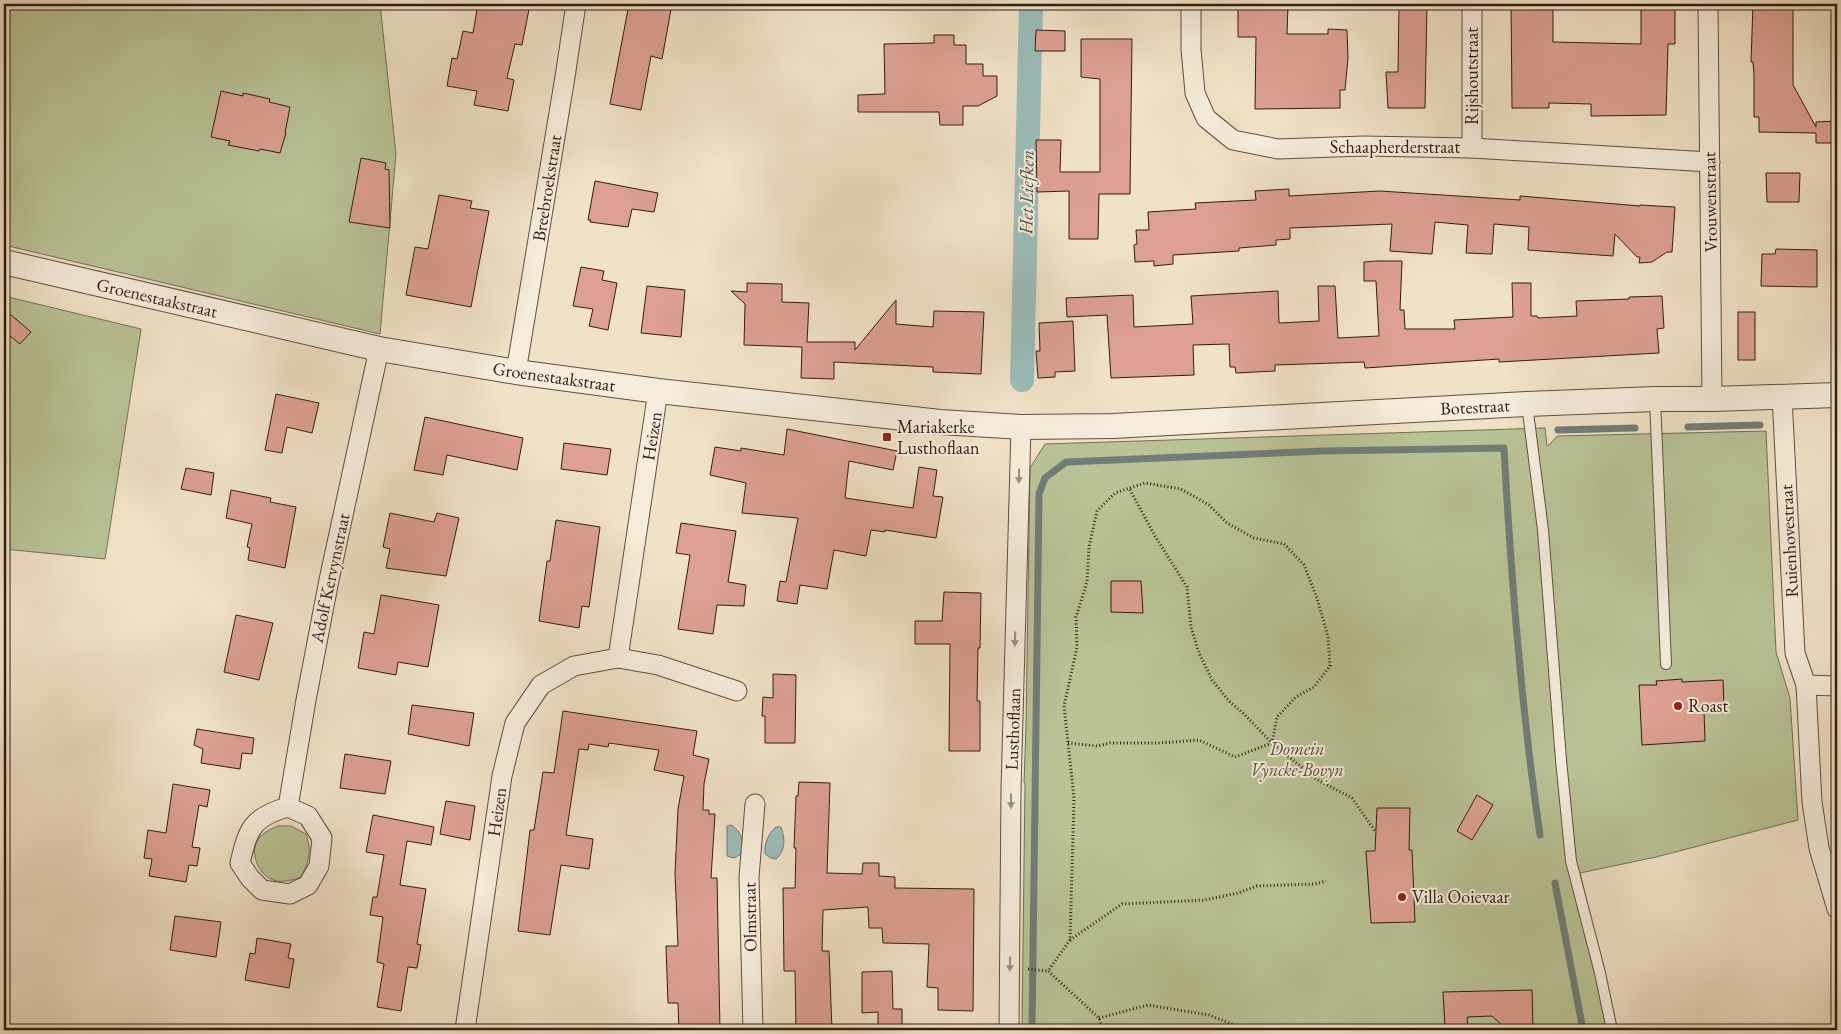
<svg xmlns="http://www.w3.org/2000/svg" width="1841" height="1034" viewBox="0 0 1841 1034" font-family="'EB Garamond',serif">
	<rect width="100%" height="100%" fill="#f0e2c7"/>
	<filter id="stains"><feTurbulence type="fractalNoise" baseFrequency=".004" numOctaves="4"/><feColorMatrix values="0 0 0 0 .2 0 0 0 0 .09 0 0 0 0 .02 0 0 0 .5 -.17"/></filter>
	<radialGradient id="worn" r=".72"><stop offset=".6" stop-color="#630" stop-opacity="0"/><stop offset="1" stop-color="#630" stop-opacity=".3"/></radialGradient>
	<!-- green -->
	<g fill="#b9c396" stroke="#757055">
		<path d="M 4,4 L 380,4 L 396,154 L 380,334 L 4,245 Z"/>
		<path d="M 4,296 L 141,329 L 105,559 L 4,549 Z"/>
		<path d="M 1545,428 L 1547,446 L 1549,445 L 1557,436 L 1766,431 L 1776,652 L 1790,698 L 1798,820 L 1656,857 L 1580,873 L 1617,1030 L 1022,1030 L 1025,784 L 1024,783 L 1026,727 L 1030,468 L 1045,444 Z"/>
		<path d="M 278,826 L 291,826 L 306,834 C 312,851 309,863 300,878 C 292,880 284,882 276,881 C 260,877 251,857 256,843 C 260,834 270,829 278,826 Z"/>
	</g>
	<!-- water -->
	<g fill="#9bbdba" stroke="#717d78">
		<path d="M 731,825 C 742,831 744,842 741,854 L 734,858 L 727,856 L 727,826 Z"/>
		<path d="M 776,827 L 781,827 C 785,838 786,850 776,859 L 771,858 L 765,854 C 764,844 768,834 776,827 Z"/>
	</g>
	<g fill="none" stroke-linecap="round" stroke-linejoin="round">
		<!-- stream -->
		<g stroke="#717d78" stroke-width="7">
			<path d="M 1688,427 L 1760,425"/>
			<path d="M 1558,430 L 1635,428"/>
			<path d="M 1555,883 L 1583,1030"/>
			<path d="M 1032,1030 L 1039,494 L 1045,478 L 1066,462 L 1323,451 L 1504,448 C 1511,578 1521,707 1540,835"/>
		</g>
		<!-- canal -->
		<path stroke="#9bbdba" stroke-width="24" d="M 1022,380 L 1031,4"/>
	</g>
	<!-- building -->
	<g fill="#dda092" stroke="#311d14">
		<path d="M 478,4 L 530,4 L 522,45 L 515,44 L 507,78 L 514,80 L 508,111 L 474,105 L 477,91 L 447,86 L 452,58 L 457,59 L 463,31 L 473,33 Z"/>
		<path d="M 629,4 L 672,4 L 662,59 L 651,56 L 641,110 L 610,104 Z"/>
		<path d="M 1238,4 L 1288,4 L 1287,34 L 1328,34 L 1328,29 L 1347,30 L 1348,58 L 1345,90 L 1340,90 L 1340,108 L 1255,109 L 1256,37 L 1238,37 Z"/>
		<path d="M 1399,4 L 1427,4 L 1425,108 L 1388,108 L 1386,72 L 1398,72 Z"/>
		<path d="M 1511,4 L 1553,4 L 1553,42 L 1641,44 L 1641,4 L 1675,4 L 1675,44 L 1668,44 L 1666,115 L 1591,116 L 1591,104 L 1549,103 L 1549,108 L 1512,108 Z"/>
		<path d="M 1753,4 L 1793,4 L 1793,85 L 1816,127 L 1816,122 L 1837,121 L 1837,143 L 1816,143 L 1816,133 L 1759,132 L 1759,117 L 1754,117 L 1754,75 L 1753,62 L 1751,62 Z"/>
		<path d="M 1036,30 L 1065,31 L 1065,51 L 1035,51 Z"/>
		<path d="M 934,35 L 954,35 L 954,45 L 966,45 L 966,64 L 983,64 L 983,76 L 997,76 L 997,96 L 978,106 L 963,106 L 963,125 L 940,125 L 939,112 L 858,112 L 858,95 L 885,94 L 884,44 L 934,43 Z"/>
		<path d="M 1081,39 L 1132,39 L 1130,194 L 1099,194 L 1098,239 L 1069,239 L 1069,191 L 1037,192 L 1036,140 L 1061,140 L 1060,172 L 1100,172 L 1100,79 L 1081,77 Z"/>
		<path d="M 221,91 L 243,96 L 243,93 L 270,99 L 269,102 L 290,107 L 285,133 L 286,133 L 280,153 L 260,149 L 259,151 L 228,145 L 230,141 L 211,137 Z"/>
		<path d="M 361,158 L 386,163 L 385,169 L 389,170 L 390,228 L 349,222 Z"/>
		<path d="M 1766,173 L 1800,173 L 1799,202 L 1767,202 Z"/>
		<path d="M 595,181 L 658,193 L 654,212 L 632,209 L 628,227 L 590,222 L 591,220 L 588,220 Z"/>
		<path d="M 1289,189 L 1289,196 L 1380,191 L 1520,200 L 1520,196 L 1640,206 L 1640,205 L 1675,207 L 1672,252 L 1667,252 L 1652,262 L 1639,263 L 1640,257 L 1637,257 L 1615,234 L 1613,256 L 1528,250 L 1529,227 L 1494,224 L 1492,254 L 1466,253 L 1468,225 L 1435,222 L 1432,254 L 1390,251 L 1392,224 L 1290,228 L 1290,239 L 1276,240 L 1276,245 L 1239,248 L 1239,251 L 1173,255 L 1173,264 L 1154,266 L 1154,261 L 1135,262 L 1134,245 L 1137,244 L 1136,230 L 1149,230 L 1148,212 L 1196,209 L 1195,203 L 1256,200 L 1255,191 Z"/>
		<path d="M 439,195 L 472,201 L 470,208 L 489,211 L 471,307 L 406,295 L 415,247 L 428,249 Z"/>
		<path d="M 1776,249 L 1817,250 L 1817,287 L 1761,286 L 1762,254 L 1775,254 Z"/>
		<path d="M 1376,261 L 1402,261 L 1400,310 L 1404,310 L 1405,329 L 1455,329 L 1454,320 L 1513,317 L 1512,283 L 1531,283 L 1531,316 L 1537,316 L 1538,318 L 1577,316 L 1576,301 L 1629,299 L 1629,297 L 1662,296 L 1664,328 L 1657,329 L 1659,353 L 1499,362 L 1499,359 L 1365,368 L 1364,362 L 1275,365 L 1275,371 L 1236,373 L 1235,367 L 1230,367 L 1229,344 L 1193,345 L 1194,375 L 1111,378 L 1107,315 L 1067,317 L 1066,298 L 1133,295 L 1134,327 L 1193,324 L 1191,296 L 1278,291 L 1279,323 L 1319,321 L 1318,286 L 1335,286 L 1338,338 L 1379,336 L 1376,281 L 1364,281 L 1364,262 Z"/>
		<path d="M 581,267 L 604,271 L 602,280 L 617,283 L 608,330 L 589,326 L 593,309 L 573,306 Z"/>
		<path d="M 747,283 L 782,284 L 782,302 L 809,303 L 807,342 L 855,342 L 855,350 L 896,300 L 896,324 L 933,327 L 934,311 L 984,312 L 981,374 L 933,372 L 933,367 L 834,362 L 834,379 L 801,378 L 802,347 L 744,345 L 745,304 L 731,291 L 747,292 Z"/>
		<path d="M 647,286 L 685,290 L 681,337 L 641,333 Z"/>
		<path d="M 4,309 L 31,332 L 20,344 L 4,331 Z"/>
		<rect x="1738" y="312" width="17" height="48"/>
		<path d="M 1073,321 L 1075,371 L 1055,372 L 1055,377 L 1038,378 L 1036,351 L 1040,351 L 1039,323 Z"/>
		<path d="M 276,394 L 319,403 L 312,433 L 287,427 L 282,453 L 265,450 Z"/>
		<path d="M 425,417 L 523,438 L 517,470 L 447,455 L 443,475 L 414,470 Z"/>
		<path d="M 787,429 L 897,451 L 893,470 L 849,461 L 845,498 L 913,508 L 919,467 L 937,470 L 933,496 L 943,497 L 936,538 L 885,530 L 885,532 L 871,530 L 866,556 L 834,550 L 827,589 L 800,585 L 797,604 L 777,601 L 780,581 L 786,582 L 798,518 L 742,513 L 746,483 L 710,475 L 715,447 L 741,451 L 741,448 L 784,455 Z"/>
		<path d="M 564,443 L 611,449 L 607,475 L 561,469 Z"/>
		<path d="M 186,468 L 214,473 L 211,495 L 181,489 Z"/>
		<path d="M 231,490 L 271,498 L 270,502 L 296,507 L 285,568 L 248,560 L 250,548 L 247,547 L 252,524 L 226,518 Z"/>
		<path d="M 390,513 L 434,522 L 437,513 L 459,518 L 446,576 L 386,568 L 390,549 L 383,547 Z"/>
		<path d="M 556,520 L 600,527 L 589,607 L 582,606 L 579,628 L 539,621 L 547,561 L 550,561 Z"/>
		<path d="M 681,523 L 736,531 L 728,582 L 746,585 L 744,606 L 717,605 L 713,634 L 678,629 L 690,555 L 676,553 Z"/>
		<path d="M 1111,581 L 1141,581 L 1143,613 L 1111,612 Z"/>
		<path d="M 944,592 L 981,593 L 980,648 L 978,648 L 977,701 L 980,701 L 980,751 L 949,751 L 950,644 L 915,644 L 915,621 L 942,621 Z"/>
		<path d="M 381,595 L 439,605 L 428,667 L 398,662 L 396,675 L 358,668 L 364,632 L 374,634 Z"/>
		<path d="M 236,615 L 273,623 L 259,680 L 224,672 Z"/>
		<path d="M 773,674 L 796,675 L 795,743 L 765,743 L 765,716 L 762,716 L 763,697 L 773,698 Z"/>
		<path d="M 1682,679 L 1682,682 L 1723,680 L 1724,709 L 1704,711 L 1705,741 L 1642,745 L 1639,685 L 1657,685 L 1656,681 Z"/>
		<path d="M 412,705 L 474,713 L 469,746 L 408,734 Z"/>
		<path d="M 563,711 L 697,731 L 693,755 L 709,759 L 704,784 L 703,810 L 709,810 L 709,814 L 715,814 L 711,878 L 717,878 L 720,1030 L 679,1030 L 678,1003 L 668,1003 L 666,946 L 678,946 L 675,873 L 678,809 L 684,776 L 654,770 L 659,750 L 609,743 L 608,747 L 589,744 L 588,750 L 579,749 L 566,835 L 593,839 L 589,869 L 561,865 L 550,935 L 518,931 L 530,830 L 534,830 L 543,772 L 554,773 Z"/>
		<path d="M 197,729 L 254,738 L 252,754 L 242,753 L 240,769 L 201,763 L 203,749 L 194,745 Z"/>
		<path d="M 345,754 L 391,761 L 385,794 L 340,788 Z"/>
		<path d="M 799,782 L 830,783 L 827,873 L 862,874 L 863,863 L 879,863 L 879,876 L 895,877 L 895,888 L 974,889 L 973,1011 L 938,1010 L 938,988 L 927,987 L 929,944 L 883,943 L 882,928 L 869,928 L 868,907 L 823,910 L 822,951 L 829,951 L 832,1030 L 796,1030 L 795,971 L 784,971 L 783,888 L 795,888 L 796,848 L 794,848 L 796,796 L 798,796 Z"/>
		<path d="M 173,784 L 210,790 L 207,807 L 199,805 L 192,847 L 200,848 L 197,866 L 189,865 L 186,882 L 149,876 L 152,859 L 144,858 L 148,830 L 166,833 Z"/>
		<path d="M 1477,795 L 1493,805 L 1472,840 L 1457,831 Z"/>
		<path d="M 446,801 L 475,806 L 470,840 L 440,834 Z"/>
		<path d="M 1377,808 L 1410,808 L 1409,850 L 1412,850 L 1415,922 L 1371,923 L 1366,851 L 1375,851 Z"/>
		<path d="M 373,815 L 434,827 L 431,845 L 407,841 L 400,885 L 426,889 L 417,944 L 421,945 L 417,968 L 408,967 L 401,1011 L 377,1007 L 384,964 L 377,962 L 383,917 L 370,915 L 373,897 L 377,897 L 384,855 L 366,852 Z"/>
		<path d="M 175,916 L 221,922 L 216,957 L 170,950 Z"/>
		<path d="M 257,938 L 291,944 L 288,958 L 294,959 L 289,988 L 245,980 L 250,953 L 255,954 Z"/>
		<path d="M 892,971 L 893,1009 L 902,1009 L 902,1030 L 878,1030 L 878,1012 L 862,1013 L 862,972 Z"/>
		<path d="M 1532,990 L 1533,1030 L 1507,1030 L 1492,1016 L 1467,1017 L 1468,1027 L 1445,1027 L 1443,992 Z"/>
	</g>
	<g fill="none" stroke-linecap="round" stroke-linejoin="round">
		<!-- service casing -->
		<g stroke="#614e41" stroke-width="12">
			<g id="service">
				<path d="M 1655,399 L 1666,664"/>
				<path d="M 1527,404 L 1543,530 L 1561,760 L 1571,861 L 1600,973 L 1612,1030"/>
			</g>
		</g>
		<!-- minor casing -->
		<g stroke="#614e41" stroke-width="21">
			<g id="minor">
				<path d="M 1191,4 L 1191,49 L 1195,93 L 1206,118 L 1233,140 L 1278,149 L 1364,146 L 1472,148 L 1710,162"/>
				<path d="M 1708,4 L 1712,399"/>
				<path d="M 1472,148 L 1472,4"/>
				<path d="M 516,372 L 565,77 L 576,4"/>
				<path d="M 1782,396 L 1795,653 L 1806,685 L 1812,802 L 1819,848 L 1837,909"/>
				<path d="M 618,658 L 658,665 L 737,691"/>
				<path d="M 1806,685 L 1837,686"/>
				<path d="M 288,807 L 308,816 L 322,838 L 319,866 L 308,885 L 290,894 L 262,890 L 250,878 L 240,863 C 248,829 252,817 288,807 L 306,700 L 329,580 L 379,349"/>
				<path d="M 465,1030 L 502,776 L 515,723 L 541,685 L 574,666 L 618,658 L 658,391"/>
				<path d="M 753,1030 L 749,877 L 755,804"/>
				<path d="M 1009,1030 L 1011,789 L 1021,427"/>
			</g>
		</g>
		<!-- tertiary casing -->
		<g stroke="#614e41" stroke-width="26">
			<path id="tertiary" d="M 4,262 L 379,349 L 516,372 L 658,391 L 940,422 L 1021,427 L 1113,426 L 1527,404 L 1655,399 L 1712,399 L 1837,395"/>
		</g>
		<!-- path -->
		<g stroke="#311d14" stroke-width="3" stroke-dasharray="1 2.5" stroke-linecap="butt">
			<path d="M 1068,743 L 1097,746 L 1110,743 L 1159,743 L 1199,740 L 1235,757 L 1272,743 L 1244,714 L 1229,701 L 1212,680 L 1199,653 L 1191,627 L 1187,587 L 1155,536 L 1129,488"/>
			<path d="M 1070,940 L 1122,904 L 1205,900 L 1238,893 L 1257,886 L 1315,884 L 1326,881"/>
			<path d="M 1028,969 L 1048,971"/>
			<path d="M 1099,1018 L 1148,1005 L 1209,1015 L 1247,1030"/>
			<path d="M 1103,1030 L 1099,1018 L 1048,971 L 1070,940 L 1074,798 L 1064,706 L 1077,647 L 1076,617 L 1087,582 L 1089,547 L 1097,511 L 1115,493 L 1145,483 L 1181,489 L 1209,505 L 1227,523 L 1254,538 L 1284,544 L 1304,565 L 1317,598 L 1328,637 L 1330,666 L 1314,687 L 1296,697 L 1277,717 L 1272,743 L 1316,779 L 1352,798 L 1375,831"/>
		</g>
		<!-- service -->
		<use href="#service" stroke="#f5ecdb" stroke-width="10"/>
		<!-- minor -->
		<use href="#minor" stroke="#f5ecdb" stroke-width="19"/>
		<!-- tertiary -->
		<use href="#tertiary" stroke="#f5ecdb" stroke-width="24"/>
	</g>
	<!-- one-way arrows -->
	<defs><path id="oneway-solid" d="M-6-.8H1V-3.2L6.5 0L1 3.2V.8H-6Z" transform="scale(1.25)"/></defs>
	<g fill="#9d8f81">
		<use href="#oneway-solid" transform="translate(1019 476) rotate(91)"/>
		<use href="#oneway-solid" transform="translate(1015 639) rotate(92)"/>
		<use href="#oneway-solid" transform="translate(1011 801) rotate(90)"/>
		<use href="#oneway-solid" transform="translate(1010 964) rotate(91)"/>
	</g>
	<!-- markers -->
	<g fill="#8f2418" stroke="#f5ecdb" stroke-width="2">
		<rect x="882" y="432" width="10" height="10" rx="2.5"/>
		<circle cx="1678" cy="706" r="5"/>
		<circle cx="1402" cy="897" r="5"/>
	</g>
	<g text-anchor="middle" stroke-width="4" stroke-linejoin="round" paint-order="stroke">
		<!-- street labels -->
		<g font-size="18" fill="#311d14" stroke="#f5ecdb">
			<text transform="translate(1472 76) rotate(-90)" y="6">Rijshoutstraat</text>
			<text x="1395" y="153">Schaapherderstraat</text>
			<text transform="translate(547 188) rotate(-81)" y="6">Breebroekstraat</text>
			<text transform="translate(1710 202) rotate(-91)" y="6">Vrouwenstraat</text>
			<text transform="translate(157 298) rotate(13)" y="6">Groenestaakstraat</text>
			<text transform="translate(554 377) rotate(8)" y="6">Groenestaakstraat</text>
			<text transform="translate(1475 407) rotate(-3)" y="6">Botestraat</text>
			<text transform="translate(652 436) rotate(-81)" y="6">Heizen</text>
			<text transform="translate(1789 541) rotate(-93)" y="6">Ruienhovestraat</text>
			<text transform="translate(330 578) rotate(-78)" y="6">Adolf Kervynstraat</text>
			<text transform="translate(1013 729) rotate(-88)" y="6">Lusthoflaan</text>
			<text transform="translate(497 812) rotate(-82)" y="6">Heizen</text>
			<text transform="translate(750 917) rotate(-91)" y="6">Olmstraat</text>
		</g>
		<!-- poi labels -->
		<g font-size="18" fill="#311d14" stroke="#f5ecdb" text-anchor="start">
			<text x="897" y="433">Mariakerke<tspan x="897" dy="21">Lusthoflaan</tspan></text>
			<text x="1688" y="712">Roast</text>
			<text x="1412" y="903">Villa Ooievaar</text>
		</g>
		<!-- park labels -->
		<g font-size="18" font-style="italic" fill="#5a4f3b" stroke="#f5ecdb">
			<text x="1297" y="755">Domein<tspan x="1297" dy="21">Vyncke-Bovyn</tspan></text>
		</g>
		<!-- water labels -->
		<g font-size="19" font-style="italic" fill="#514d46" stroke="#f5ecdb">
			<text transform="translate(1026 192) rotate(-89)" y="7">Het Liefken</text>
		</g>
	</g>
	<!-- margin -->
	<rect width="1841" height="1034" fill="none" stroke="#f0e2c7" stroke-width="20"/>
	<rect x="5" y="5" width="1831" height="1024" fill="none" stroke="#311d14" stroke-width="2.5"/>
	<rect x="10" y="10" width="1821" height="1014" fill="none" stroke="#311d14"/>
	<rect width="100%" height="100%" filter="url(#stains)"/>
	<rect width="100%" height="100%" fill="url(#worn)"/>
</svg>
